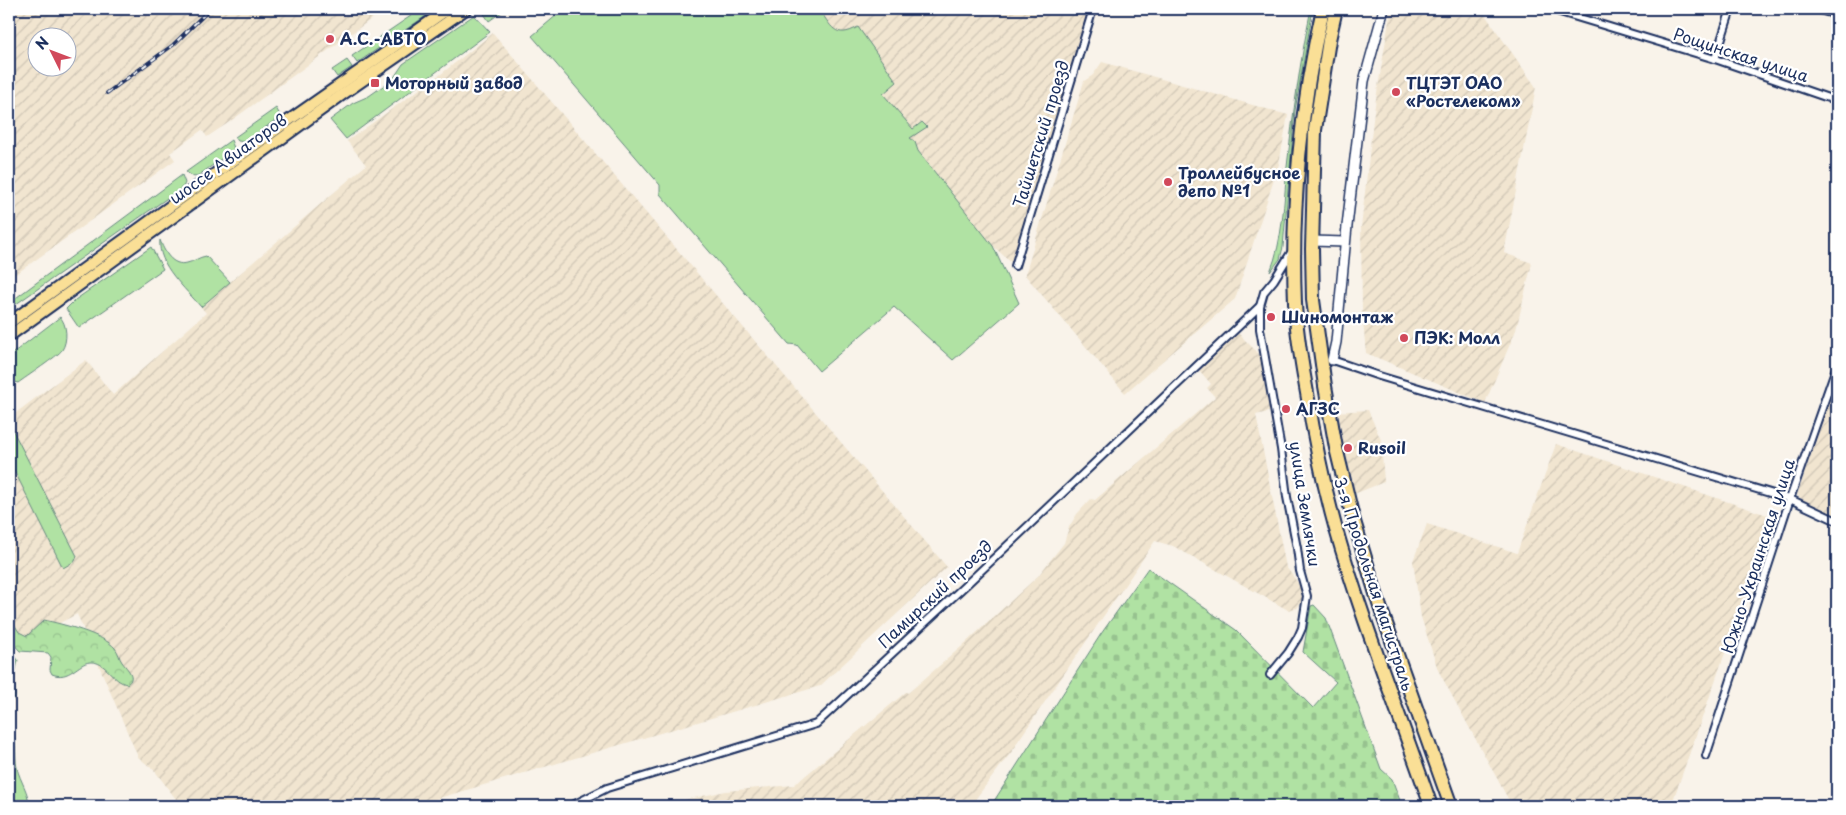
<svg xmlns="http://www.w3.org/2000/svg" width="1846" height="815" viewBox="0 0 1846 815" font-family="'Playpen Sans',sans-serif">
	<defs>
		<pattern id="industrial-furrows" width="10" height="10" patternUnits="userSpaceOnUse" patternTransform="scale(1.25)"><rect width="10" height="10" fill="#f1e5d0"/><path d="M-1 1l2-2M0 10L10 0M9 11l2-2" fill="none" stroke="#cec5b5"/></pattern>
		<pattern id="forest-crowns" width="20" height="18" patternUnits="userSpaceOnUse" patternTransform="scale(1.25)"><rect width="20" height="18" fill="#b0e2a3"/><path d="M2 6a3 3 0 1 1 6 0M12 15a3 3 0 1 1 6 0" fill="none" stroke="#97c28f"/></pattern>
		<pattern id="cemetery-stones" width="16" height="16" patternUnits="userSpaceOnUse" patternTransform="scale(1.25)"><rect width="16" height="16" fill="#b0e2a3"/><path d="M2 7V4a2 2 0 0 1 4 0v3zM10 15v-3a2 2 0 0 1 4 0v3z" fill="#97c28f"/></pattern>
	</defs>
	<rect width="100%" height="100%" fill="#f9f3ea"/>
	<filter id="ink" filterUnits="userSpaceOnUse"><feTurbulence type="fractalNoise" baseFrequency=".02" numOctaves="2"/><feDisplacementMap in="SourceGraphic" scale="10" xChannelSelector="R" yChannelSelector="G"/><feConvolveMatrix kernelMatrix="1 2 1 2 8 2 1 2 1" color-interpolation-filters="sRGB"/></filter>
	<g filter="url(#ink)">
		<!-- industrial -->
		<g fill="url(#industrial-furrows)" fill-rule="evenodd">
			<path d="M 9,9 L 385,9 L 228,123 L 207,137 L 202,130 L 170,153 L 175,160 L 9,279 ZM 38,38 L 68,38 L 68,68 L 38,68 Z"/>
			<path d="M 799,9 L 1092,9 L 1015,266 L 993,246 L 918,151 L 915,142 L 907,136 Z"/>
			<path d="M 1391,9 L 1481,9 L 1536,87 L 1504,253 L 1532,263 L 1516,330 L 1485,403 L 1366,353 L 1362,310 L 1361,228 L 1374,111 Z"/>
			<path d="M 493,33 L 947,567 L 820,686 L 412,806 L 181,806 L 155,771 L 138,757 L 77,614 L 17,645 L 9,626 L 9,418 L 86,360 L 113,395 L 206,313 L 201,307 L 366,165 L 347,141 L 441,74 Z"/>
			<path d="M 1102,62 L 1288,115 L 1279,164 L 1235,299 L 1125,393 L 1025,275 L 1084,81 L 1093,75 Z"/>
			<path d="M 1238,333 L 1265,360 L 1272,411 L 1256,415 L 1286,567 L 1302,588 L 1303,600 L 1297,608 L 1288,610 L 1173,546 L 1155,541 L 1016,744 L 1016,746 L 970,806 L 656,806 L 726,791 L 794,785 L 906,692 L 908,693 L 961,647 L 1038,576 L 1064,543 L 1069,527 L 1077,514 L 1091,499 L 1095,500 L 1215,397 L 1207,388 L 1211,384 L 1199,370 L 1222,346 Z"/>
			<path d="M 1837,379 L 1837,516 L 1812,508 L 1797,495 Z"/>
			<path d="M 1368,410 L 1381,440 L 1384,482 L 1354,494 L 1334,412 Z"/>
			<path d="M 1556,444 L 1773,517 L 1671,806 L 1512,806 L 1438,670 L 1421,617 L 1413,561 L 1427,524 L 1517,553 Z"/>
		</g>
		<!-- grass -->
		<g fill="#b0e2a3" stroke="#668880">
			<path d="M 421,9 L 436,9 L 357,63 L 352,56 Z"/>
			<path d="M 485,9 L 506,9 L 489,21 L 482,11 Z"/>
			<path d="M 564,9 L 819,9 C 831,26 835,40 858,27 L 897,82 L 883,94 L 913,129 L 922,122 L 927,127 L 910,138 L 915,142 L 918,151 L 993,246 L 1019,303 L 953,360 L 894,307 L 819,371 L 797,345 L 789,344 L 660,194 L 660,185 L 532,36 Z"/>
			<path d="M 1311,9 L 1313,9 L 1295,110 L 1283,247 L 1280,259 L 1270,272 C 1283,241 1284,200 1287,167 C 1293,114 1300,61 1311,9 Z"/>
			<path d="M 474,15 L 490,32 L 346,139 L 330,120 L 353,103 L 369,96 L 393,79 L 403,64 Z"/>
			<path d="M 347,60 L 352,67 L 337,77 L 332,70 Z"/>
			<path d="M 276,108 L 280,115 L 278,118 L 246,142 L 238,141 L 235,137 Z"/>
			<path d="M 231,140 L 234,148 L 231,152 L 199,175 L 194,177 L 186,172 Z"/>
			<path d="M 182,175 L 185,183 L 183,187 L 9,309 L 9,303 Z"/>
			<path d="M 160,240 C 164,251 172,267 187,263 C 193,262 199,257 206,256 L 230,282 L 201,307 C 186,289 157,265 160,240 Z"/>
			<path d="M 151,247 L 163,269 L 79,328 L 66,309 L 75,300 Z"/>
			<path d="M 60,317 C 67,324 68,341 62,350 C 58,356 26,377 18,383 L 9,380 L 9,356 Z"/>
			<path d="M 9,423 L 77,556 L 75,561 L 63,568 L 13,468 L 13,462 L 9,456 Z"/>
			<path d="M 9,725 C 18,736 14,754 17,768 C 20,781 29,792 29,806 L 9,806 Z"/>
		</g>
		<!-- forest -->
		<g fill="url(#forest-crowns)" stroke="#668880">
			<path d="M 9,616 L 19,632 L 27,636 L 44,620 C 62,624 103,634 115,648 C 119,653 119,658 122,662 C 127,669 137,677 127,684 C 112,682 107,661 90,662 C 78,663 69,681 52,674 L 50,670 L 51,657 L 48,653 L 20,651 L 9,639 Z"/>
			<path d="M 9,648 L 18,660 L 14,678 L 15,697 L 9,704 Z"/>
		</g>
		<!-- cemetery -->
		<path fill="url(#cemetery-stones)" stroke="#668880" d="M 1148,568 L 1236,630 L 1313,708 L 1336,682 L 1303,652 L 1311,606 L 1314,605 L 1326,618 L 1381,769 L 1392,779 L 1402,806 L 989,806 L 994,801 L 1101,634 Z"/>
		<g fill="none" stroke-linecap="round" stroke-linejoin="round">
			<!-- street casing -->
			<g stroke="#1b2f5e" stroke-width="10">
				<g id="street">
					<path d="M 1550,9 L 1715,59 L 1837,101"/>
					<path d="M 1816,9 L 1837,15"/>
					<path d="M 1715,59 L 1731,9"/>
					<path d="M 1015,266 L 1093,9"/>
					<path d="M 1332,360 L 1379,376 L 1790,499 L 1837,521"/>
					<path d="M 1270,675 L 1288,653 L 1298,637 L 1302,628 L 1307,596 L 1300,571 L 1297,548 L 1287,497 L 1281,449 L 1260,329 L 1260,306 L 1264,292 L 1274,280 L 1292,251"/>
					<path d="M 1706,756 L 1790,499 L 1837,365"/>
					<path d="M 571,806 L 607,788 L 816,724 L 969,582 L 1260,306"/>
				</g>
			</g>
			<!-- secondary casing -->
			<g stroke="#1b2f5e" stroke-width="12">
				<g id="secondary">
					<path d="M 1312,241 L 1345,242"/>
					<path d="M 1332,360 L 1336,342 L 1347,226 L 1364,81 L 1384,9"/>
				</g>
			</g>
			<!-- primary casing -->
			<g stroke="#1b2f5e" stroke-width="14">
				<g id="primary">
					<path d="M 9,323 L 288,121 L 448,9"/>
					<path d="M 9,336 L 343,94 L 466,9"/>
				</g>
			</g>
			<!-- highway casing -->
			<g stroke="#1b2f5e" stroke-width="16">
				<g id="highway">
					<path d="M 1323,9 C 1301,102 1291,207 1295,303 C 1296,333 1302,364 1307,393 C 1314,438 1323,482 1335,526 C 1362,621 1399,713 1431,806"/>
					<path d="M 1336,9 L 1329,40 L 1315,130 L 1312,249 L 1313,300 L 1325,386 L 1336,448 L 1353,518 L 1380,607 L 1451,806"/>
				</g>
			</g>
			<!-- street -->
			<use href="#street" stroke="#fff" stroke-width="6"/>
			<!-- secondary -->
			<use href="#secondary" stroke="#fff" stroke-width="9"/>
			<!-- primary -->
			<use href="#primary" stroke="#fadf96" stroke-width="10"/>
			<!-- highway -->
			<use href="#highway" stroke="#fadf96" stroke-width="12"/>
			<!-- rail casing -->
			<g stroke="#1b2f5e" stroke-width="4">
				<path id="rail" d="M 107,93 L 173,45 L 210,9"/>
			</g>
			<!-- rail -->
			<use href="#rail" stroke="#fff" stroke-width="2" stroke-dasharray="5.5" stroke-linecap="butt"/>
		</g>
	</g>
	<!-- markers -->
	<g fill="#d1495b" stroke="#fff" stroke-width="2">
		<circle cx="330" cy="39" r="5"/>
		<rect x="370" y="78" width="10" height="10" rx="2.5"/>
		<circle cx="1396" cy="92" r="5"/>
		<circle cx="1168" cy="182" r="5"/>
		<circle cx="1271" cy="317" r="5"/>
		<circle cx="1404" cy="338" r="5"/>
		<circle cx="1286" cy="409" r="5"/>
		<circle cx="1348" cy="448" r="5"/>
	</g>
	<g text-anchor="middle" stroke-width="4.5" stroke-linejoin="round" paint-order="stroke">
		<!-- poi labels -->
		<g font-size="16" font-weight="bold" fill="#1b2f5e" stroke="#fff" text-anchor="start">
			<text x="340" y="45">А.С.-АВТО</text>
			<text x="385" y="89">Моторный завод</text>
			<text x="1406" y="89">ТЦТЭТ ОАО<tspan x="1406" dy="18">«Ростелеком»</tspan></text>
			<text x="1178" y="179">Троллейбусное<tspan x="1178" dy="18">депо №1</tspan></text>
			<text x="1281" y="323">Шиномонтаж</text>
			<text x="1414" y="344">ПЭК: Молл</text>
			<text x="1296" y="415">АГЗС</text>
			<text x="1358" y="454">Rusoil</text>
		</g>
		<!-- street labels -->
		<g font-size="16" fill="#1b2f5e" stroke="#fff">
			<text transform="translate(1741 55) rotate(18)" y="6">Рощинская улица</text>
			<text transform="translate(1041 134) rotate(-73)" y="6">Тайшетский проезд</text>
			<text transform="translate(228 159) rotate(-36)" y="6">шоссе Авиаторов</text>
			<text transform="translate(1305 504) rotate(81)" y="6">улица Землячки</text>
			<text transform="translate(1758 556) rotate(-72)" y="6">Южно-Украинская улица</text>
			<text transform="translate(1374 584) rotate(72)" y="6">3-я Продольная магистраль</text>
			<text transform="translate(935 594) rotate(-43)" y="6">Памирский проезд</text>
		</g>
	</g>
	<!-- margin -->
	<rect width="1846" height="815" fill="none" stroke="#fff" stroke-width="30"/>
	<rect x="15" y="15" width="1816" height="785" fill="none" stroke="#1b2f5e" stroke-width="2" filter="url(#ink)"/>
	<!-- north arrow -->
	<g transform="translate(52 52) rotate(312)"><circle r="24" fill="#ffffff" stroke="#a4acbf"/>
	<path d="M0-4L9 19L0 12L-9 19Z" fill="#d1495b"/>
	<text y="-8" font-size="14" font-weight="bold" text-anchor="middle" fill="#1b2f5e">N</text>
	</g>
</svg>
